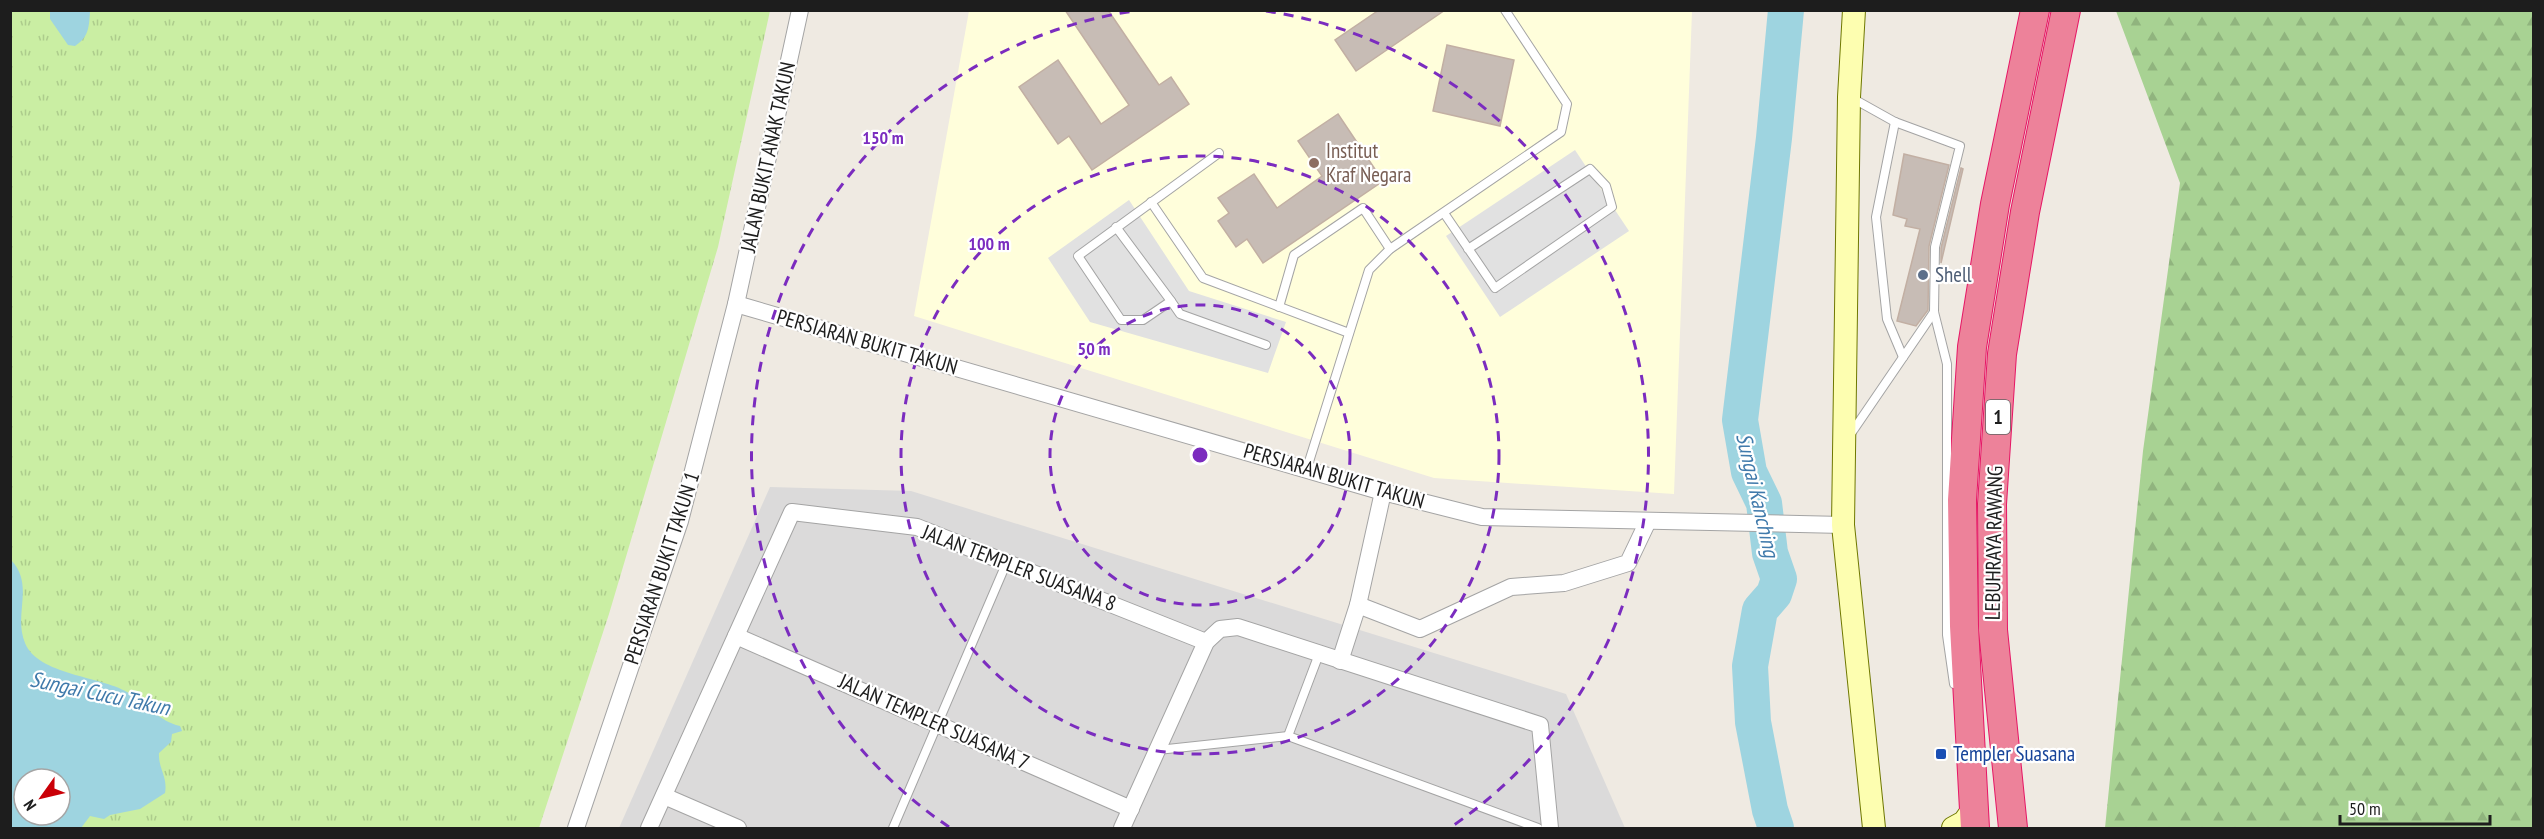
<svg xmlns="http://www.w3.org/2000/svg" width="2544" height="839" viewBox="0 0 2544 839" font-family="'PT Sans Narrow',sans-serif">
	<defs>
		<pattern id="grass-tufts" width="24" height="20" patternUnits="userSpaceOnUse" patternTransform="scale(1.5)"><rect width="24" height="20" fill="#caeea3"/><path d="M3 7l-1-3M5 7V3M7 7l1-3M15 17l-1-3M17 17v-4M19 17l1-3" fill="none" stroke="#adcc8c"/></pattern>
		<pattern id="forest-firs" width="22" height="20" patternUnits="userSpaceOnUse" patternTransform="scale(1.5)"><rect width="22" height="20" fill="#a8d293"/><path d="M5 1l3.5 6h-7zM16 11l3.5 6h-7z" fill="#90b47e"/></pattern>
	</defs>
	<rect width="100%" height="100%" fill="#efeae2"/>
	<!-- residential -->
	<path fill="#dbdada" d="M 770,487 L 911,491 L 1566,694 L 1625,828 L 619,828 Z"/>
	<!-- education -->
	<path fill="#fffedb" d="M 969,11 L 1692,11 L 1674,494 L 1434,478 L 914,316 Z"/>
	<!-- grass -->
	<path fill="url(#grass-tufts)" fill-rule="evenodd" d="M 10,11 L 770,11 L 718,247 L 609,614 L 539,828 L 11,828 ZM 24,779 L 60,779 L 60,815 L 24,815 Z"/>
	<!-- forest -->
	<path fill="url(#forest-firs)" d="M 2116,11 L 2533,11 L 2533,828 L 2105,828 L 2143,451 L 2180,183 Z"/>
	<!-- parking -->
	<g fill="#e1e1e1">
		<path d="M 1575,150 L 1629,231 L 1500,317 L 1446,236 Z"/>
		<path d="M 1129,200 L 1189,291 L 1286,322 L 1268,373 L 1090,322 L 1048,258 Z"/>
	</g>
	<!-- water -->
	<g fill="#9ed4e0" fill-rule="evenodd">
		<path d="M 50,11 L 93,11 L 90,11 C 89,27 89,37 75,46 L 68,45 L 50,19 Z"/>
		<path d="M 11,560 C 35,585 13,614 25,643 C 38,675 100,676 127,692 C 147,703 158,721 180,726 L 182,731 L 172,734 L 171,742 L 159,753 C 158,768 168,777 165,793 L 140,809 L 110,815 L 104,819 L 90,816 L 81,828 L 11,828 ZM 24,779 L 60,779 L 60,815 L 24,815 Z"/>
	</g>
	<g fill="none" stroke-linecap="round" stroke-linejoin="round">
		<!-- river -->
		<path stroke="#9ed4e0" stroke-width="36" d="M 1776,828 L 1770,810 L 1753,722 L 1750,666 L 1760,610 L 1774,594 L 1779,579 L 1770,553 L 1764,503 L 1749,472 L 1740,420 L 1774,138 L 1786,10"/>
	</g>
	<!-- building -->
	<g fill="#c7bcb5" stroke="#c2afa3" stroke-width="1.5">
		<path d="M 1065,10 L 1108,10 L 1159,85 L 1171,77 L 1189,104 L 1092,170 L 1069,136 L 1058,144 L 1019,87 L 1058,60 L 1101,124 L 1129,105 Z"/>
		<path d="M 1379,10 L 1445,10 L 1356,71 L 1335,40 Z"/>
		<path d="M 1447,45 L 1514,60 L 1500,126 L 1433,111 Z"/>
		<path d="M 1338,114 L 1383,181 L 1263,263 L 1247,239 L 1236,247 L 1218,221 L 1229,213 L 1218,198 L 1254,174 L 1277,208 L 1322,176 L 1298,141 Z"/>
		<path d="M 1904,154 L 1949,165 L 1929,246 L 1928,310 L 1916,326 L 1897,321 L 1920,229 L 1905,226 L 1907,219 L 1893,215 Z"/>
		<path d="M 1961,168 L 1963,169 L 1941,263 L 1941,248 Z"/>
	</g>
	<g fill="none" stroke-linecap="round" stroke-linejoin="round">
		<!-- lane casing -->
		<g stroke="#a4a4a4" stroke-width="10">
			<g id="lane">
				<path d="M 1852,98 L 1895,122 L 1960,146 L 1935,247 L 1934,312 L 1947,364 L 1947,635 L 1954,684"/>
				<path d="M 1895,122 L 1876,217 L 1887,319 L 1903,357"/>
				<path d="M 1151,202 L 1203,278 L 1349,333"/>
				<path d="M 1444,213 L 1495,288 L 1612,207 L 1606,186 L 1590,169 L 1468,249"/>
				<path d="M 1116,227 L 1171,301 L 1143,320 L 1121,320 L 1078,256 L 1219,153"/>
				<path d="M 1171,301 L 1180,314 L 1266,345"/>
				<path d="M 1279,307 L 1294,255 L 1363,208 L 1390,249"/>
				<path d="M 1850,435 L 1934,312"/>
				<path d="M 1307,468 L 1369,270 L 1390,249 L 1561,132 L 1567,104 L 1505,10"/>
				<path d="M 1288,736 L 1319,654"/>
				<path d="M 1158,750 L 1288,736 L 1538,828"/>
				<path d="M 893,828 L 1006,564"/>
			</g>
		</g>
		<!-- street casing -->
		<g stroke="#a4a4a4" stroke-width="18">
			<g id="street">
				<path d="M 736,304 L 1383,492 L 1482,517 L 1843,525"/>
				<path d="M 1358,605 L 1420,629 L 1511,587 L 1564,583 L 1628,563 L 1648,521"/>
				<path d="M 736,636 L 1131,809"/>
				<path d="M 1340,661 L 1358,605 L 1383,492"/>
				<path d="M 664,796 L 738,828"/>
				<path d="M 576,828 L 680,521 L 736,304 L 800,10"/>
				<path d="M 649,828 L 792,512 L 917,527 L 1206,642"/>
				<path d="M 1122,828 L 1206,642 L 1220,629 L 1238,627 L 1540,725 L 1550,828"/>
			</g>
		</g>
		<!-- secondary casing -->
		<g stroke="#6f7800" stroke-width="24">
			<g id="secondary">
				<path d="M 1854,10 L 1849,97 L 1843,525 L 1874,828"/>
				<path d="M 1953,828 L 1964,822 L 1974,808"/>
			</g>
		</g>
		<!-- highway casing -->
		<g stroke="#e61665" stroke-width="30">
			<g id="highway">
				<path d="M 1975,828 L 1964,626 L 1962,500 L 1972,347 L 1995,204 L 2035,10"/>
				<path d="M 2013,828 L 1993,630 L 1992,504 L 2002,354 L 2025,212 L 2066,10"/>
			</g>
		</g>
		<!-- lane -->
		<use href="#lane" stroke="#fff" stroke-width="8"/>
		<!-- street -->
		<use href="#street" stroke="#fff" stroke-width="16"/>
		<!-- secondary -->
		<use href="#secondary" stroke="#fdfeb0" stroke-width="22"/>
		<!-- highway -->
		<use href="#highway" stroke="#ed829a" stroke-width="28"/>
	</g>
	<!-- distance rings -->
	<g fill="none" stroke="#7b2cbf" stroke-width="3" stroke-dasharray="10 8">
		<circle cx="1200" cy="455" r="150"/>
		<circle cx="1200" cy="455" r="299"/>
		<path d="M949 827A449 449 0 0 1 1134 11M1266 11A449 449 0 0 1 1451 827"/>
	</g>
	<!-- markers -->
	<circle fill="#8d6e63" stroke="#fff" stroke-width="2" cx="1314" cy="163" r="6"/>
	<circle fill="#5c6f8a" stroke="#fff" stroke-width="2" cx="1923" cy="275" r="6"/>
	<rect fill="#1a4fb4" stroke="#fff" stroke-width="2" x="1935" y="748" width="12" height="12" rx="3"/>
	<g text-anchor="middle" stroke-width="4.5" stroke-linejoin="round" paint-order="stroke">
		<!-- shield labels -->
		<rect fill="#fff" stroke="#616161" stroke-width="1.5" x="1986" y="400" width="24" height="34" rx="4.5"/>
		<g font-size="20" font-weight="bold" fill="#1d1d1d">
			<text x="1998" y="424">1</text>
		</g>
		<!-- education labels -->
		<g font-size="21" fill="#785e54" stroke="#fff" text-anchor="start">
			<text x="1326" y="158">Institut<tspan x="1326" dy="24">Kraf Negara</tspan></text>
		</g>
		<!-- street labels -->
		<g font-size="21" fill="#1d1d1d" stroke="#fff">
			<text transform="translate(768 157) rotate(-78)" y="7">JALAN BUKIT ANAK TAKUN</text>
			<text transform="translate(867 342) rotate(16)" y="7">PERSIARAN BUKIT TAKUN</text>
			<text transform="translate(1334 476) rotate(16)" y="7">PERSIARAN BUKIT TAKUN</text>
			<text transform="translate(1994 543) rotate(-89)" y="7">LEBUHRAYA RAWANG</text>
			<text transform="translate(662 568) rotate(-72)" y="7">PERSIARAN BUKIT TAKUN 1</text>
			<text transform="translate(1019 568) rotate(21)" y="7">JALAN TEMPLER SUASANA 8</text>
			<text transform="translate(934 722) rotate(24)" y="7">JALAN TEMPLER SUASANA 7</text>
		</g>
		<!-- service labels -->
		<g font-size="21" fill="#4e5e75" stroke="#fff" text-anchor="start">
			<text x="1935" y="282">Shell</text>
		</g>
		<!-- transit labels -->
		<g font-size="21" fill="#164399" stroke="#fff" text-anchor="start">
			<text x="1953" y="761">Templer Suasana</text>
		</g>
		<!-- water labels -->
		<g font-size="22" font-style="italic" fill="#407aab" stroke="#fff">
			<text transform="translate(1758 495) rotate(77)" y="8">Sungai Kanching</text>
			<text transform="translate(100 693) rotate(12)" y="8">Sungai Cucu Takun</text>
		</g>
	</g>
	<circle cx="1200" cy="455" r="9" fill="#7b2cbf" stroke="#fff" stroke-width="3"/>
	<g font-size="18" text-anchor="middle" font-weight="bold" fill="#7b2cbf" stroke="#fff" stroke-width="4.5" stroke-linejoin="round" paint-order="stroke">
		<text x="883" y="144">150 m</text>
		<text x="989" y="250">100 m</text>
		<text x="1094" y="355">50 m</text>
	</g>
	<!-- border -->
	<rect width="2544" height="839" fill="none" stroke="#1d1d1d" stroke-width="24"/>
	<!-- north arrow -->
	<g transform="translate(42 797) rotate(236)"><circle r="28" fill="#ffffff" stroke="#a5a5a5" stroke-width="1.5"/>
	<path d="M0-4.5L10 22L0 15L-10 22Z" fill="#ca0008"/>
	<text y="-9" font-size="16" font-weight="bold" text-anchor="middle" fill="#1d1d1d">N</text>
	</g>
	<!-- scale -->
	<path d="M2340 815v9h150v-9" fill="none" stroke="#1d1d1d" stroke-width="3"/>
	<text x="2349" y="815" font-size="18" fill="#1d1d1d" stroke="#ffffff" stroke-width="4.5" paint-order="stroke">50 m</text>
</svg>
